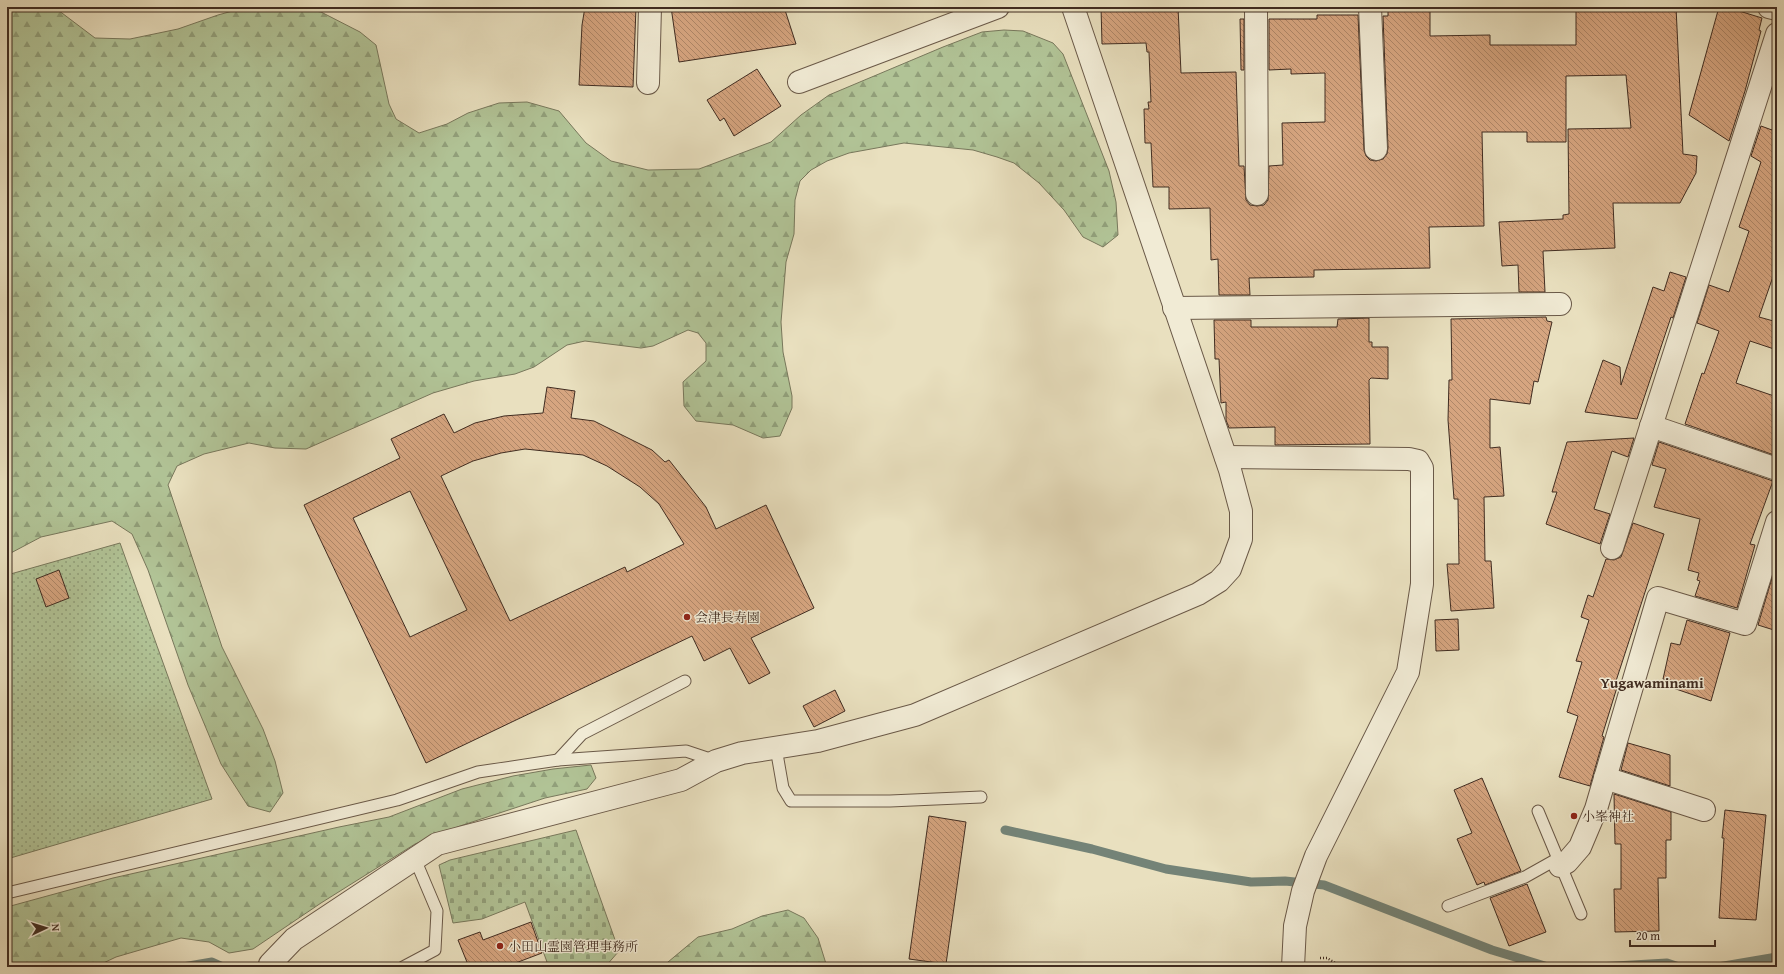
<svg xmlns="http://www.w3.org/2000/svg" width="1784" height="974" viewBox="0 0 1784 974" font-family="'Gentium Book Plus','Noto Serif JP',serif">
	<defs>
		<pattern id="grass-dots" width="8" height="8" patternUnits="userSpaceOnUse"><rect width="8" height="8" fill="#b1c396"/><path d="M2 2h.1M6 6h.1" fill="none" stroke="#919f7a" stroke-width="1.8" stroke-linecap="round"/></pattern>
		<pattern id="forest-firs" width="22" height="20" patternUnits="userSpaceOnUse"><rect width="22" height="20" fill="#b1c396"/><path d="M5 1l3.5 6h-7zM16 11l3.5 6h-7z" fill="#919f7a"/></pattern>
		<pattern id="cemetery-stones" width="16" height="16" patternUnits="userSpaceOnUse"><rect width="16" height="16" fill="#b1c396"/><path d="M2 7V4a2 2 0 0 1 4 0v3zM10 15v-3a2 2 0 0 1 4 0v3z" fill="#919f7a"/></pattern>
		<pattern id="building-back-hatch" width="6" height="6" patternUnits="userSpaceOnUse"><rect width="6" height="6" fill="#d6a580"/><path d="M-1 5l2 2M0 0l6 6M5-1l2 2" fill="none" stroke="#af8768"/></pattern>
	</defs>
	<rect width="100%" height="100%" fill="#e9e0bf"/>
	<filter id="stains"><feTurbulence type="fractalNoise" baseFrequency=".005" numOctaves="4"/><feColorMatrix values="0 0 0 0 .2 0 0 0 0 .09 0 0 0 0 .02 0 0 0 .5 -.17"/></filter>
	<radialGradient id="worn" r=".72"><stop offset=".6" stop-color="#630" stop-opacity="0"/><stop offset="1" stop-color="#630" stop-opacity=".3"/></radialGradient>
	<!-- grass -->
	<path fill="url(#grass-dots)" stroke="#78785c" d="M 120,543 L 212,799 L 7,859 L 7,575 Z"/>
	<!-- forest -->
	<g fill="url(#forest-firs)" stroke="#78785c">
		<path d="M 7,7 L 54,7 L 95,38 L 130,39 L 178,29 L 218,15 L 247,7 L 293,7 L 321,12 L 360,32 L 376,45 L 389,104 L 396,119 L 419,133 L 447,124 L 468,113 L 499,103 L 527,102 L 559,111 L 586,143 L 611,161 L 648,170 L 699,169 L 771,142 L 801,115 L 829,95 L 943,47 L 982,32 L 1004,30 L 1023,31 L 1053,43 L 1063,54 L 1109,171 L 1116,202 L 1118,235 L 1103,247 L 1083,237 L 1064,210 L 1039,183 L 1014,163 L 997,157 L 973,150 L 904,143 L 849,153 L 827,161 L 811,170 L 800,181 L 795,200 L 794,234 L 786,262 L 781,322 L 783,352 L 792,396 L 792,408 L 780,436 L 763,438 L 733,425 L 696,421 L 684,406 L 683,382 L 706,361 L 706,343 L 698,333 L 688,330 L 653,346 L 641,348 L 585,341 L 567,345 L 534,367 L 515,374 L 474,381 L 433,393 L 306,449 L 275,448 L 249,443 L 204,454 L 177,466 L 168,485 L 222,647 L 263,729 L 275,761 L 283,793 L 270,812 L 248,806 L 221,764 L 188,685 L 148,570 L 132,534 L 112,521 L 41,537 L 7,555 Z"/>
		<path d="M 591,765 L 596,778 L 587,789 L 545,798 L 460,826 L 415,844 L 321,903 L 253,949 L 229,953 L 209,942 L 181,938 L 116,957 L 95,967 L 7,967 L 7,907 L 113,878 L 339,827 L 389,817 L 462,789 L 513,776 L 553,769 Z"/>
		<path d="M 788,910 L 804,918 L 818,938 L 827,967 L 662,967 L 698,937 L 732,929 L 762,916 Z"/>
	</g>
	<!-- cemetery -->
	<path fill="url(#cemetery-stones)" stroke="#78785c" d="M 576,830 L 619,951 L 605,967 L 537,967 L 547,962 L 525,902 L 482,919 L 453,923 L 439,865 L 450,860 Z"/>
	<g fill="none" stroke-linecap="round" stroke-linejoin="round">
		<!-- stream -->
		<g stroke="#748377" stroke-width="9">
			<path d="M 1005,830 L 1092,849 L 1166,869 L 1251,882 L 1285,881 L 1324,885 L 1492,950 L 1548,967"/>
			<path d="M 183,967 L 212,962 L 223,967"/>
			<path d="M 1598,967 L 1667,963 L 1679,967"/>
			<path d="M 1718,967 L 1777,957"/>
		</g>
	</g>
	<!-- building -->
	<g fill="url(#building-back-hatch)" stroke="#402c21" fill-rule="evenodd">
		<path d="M 585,7 L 636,7 L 633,87 L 579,85 L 582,25 Z"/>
		<path d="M 671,7 L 784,7 L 796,44 L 679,62 Z"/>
		<path d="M 1101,7 L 1178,7 L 1181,73 L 1236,72 L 1239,166 L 1244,166 L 1246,200 L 1250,205 L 1257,206 L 1264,205 L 1268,200 L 1269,166 L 1283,165 L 1282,123 L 1325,122 L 1325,73 L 1291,74 L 1291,69 L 1269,70 L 1269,19 L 1317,19 L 1317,15 L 1358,15 L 1364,150 L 1366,156 L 1370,160 L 1376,161 L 1383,159 L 1387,154 L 1388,148 L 1383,16 L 1388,16 L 1388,7 L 1430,7 L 1430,36 L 1490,35 L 1490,45 L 1576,45 L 1576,7 L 1676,7 L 1683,154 L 1697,156 L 1696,173 L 1680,203 L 1613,203 L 1615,248 L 1543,251 L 1545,292 L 1519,292 L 1518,265 L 1502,266 L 1499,222 L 1563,219 L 1563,215 L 1569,214 L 1568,129 L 1631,128 L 1626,75 L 1566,76 L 1566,142 L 1527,142 L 1527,132 L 1482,132 L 1484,226 L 1429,227 L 1430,268 L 1314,270 L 1314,277 L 1249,278 L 1250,295 L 1219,295 L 1218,259 L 1211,260 L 1210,208 L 1169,209 L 1169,187 L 1153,187 L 1151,143 L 1145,143 L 1144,109 L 1149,109 L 1148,102 L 1151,102 L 1149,52 L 1147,52 L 1146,43 L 1102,44 Z"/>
		<path d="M 1719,7 L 1726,7 L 1762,18 L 1759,30 L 1761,31 L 1745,91 L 1729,141 L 1689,115 Z"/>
		<path d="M 1240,19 L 1244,19 L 1244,70 L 1241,70 Z"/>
		<path d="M 757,69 L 781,106 L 734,136 L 724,118 L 720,121 L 707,100 Z"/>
		<path d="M 1761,126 L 1772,130 L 1773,127 L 1777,128 L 1777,265 L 1759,317 L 1777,322 L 1777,350 L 1750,341 L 1736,383 L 1777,397 L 1777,456 L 1685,424 L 1702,373 L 1704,374 L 1719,331 L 1697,323 L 1709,285 L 1729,292 L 1749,231 L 1739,227 L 1761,162 L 1751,156 Z"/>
		<path d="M 1670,272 L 1686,277 L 1673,318 L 1671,317 L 1637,419 L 1585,412 L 1603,360 L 1620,367 L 1621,385 L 1653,287 L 1664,291 Z"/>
		<path d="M 1546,317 L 1547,321 L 1552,322 L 1538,382 L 1534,381 L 1530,404 L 1490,399 L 1490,448 L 1500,447 L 1504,496 L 1484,497 L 1485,561 L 1491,561 L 1494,608 L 1451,611 L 1447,564 L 1459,564 L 1458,499 L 1454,499 L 1448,420 L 1449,380 L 1452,380 L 1451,319 Z"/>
		<path d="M 1369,318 L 1369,342 L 1372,342 L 1372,347 L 1388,347 L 1388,379 L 1371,378 L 1369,380 L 1370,444 L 1275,445 L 1275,427 L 1229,428 L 1226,420 L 1226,402 L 1221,403 L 1219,359 L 1215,359 L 1214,320 L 1251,320 L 1251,327 L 1337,327 L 1338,319 Z"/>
		<path d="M 547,387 L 575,391 L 571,418 L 594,421 L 652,450 L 665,462 L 669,460 L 706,507 L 716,529 L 766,505 L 814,608 L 751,638 L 770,673 L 749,684 L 730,648 L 704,661 L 692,636 L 426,763 L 304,505 L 400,458 L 391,439 L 444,414 L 454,433 L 475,423 L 504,416 L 543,413 ZM 525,449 L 583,455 L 607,466 L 640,487 L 659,504 L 684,544 L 627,572 L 625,567 L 510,621 L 441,476 L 473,461 L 501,453 ZM 410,491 L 467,610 L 410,637 L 353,518 Z"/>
		<path d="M 1634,438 L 1628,457 L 1612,451 L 1594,509 L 1610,514 L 1600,544 L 1546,524 L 1557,492 L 1552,492 L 1567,442 Z"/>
		<path d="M 1659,442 L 1773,481 L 1750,544 L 1755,545 L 1737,608 L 1695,596 L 1700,581 L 1697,580 L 1699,573 L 1688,570 L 1700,519 L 1654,507 L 1666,469 L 1652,465 Z"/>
		<path d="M 1633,523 L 1664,534 L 1615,684 L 1618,684 L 1602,736 L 1604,737 L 1590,786 L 1559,777 L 1578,716 L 1567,712 L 1582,662 L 1576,661 L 1589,620 L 1581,617 L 1588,595 L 1593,597 L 1606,559 L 1614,560 L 1621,557 Z"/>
		<path d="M 59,570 L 69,598 L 46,607 L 36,579 Z"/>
		<path d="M 1772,578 L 1777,580 L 1777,631 L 1758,625 Z"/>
		<path d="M 1458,619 L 1459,650 L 1436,651 L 1435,620 Z"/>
		<path d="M 1687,620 L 1730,633 L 1711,701 L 1673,688 L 1675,681 L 1663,679 L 1671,643 L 1680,645 Z"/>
		<path d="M 835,690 L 845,711 L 814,727 L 803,706 Z"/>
		<path d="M 1628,743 L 1670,755 L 1670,786 L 1621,770 Z"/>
		<path d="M 1482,778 L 1521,871 L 1485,885 L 1484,882 L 1477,885 L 1457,839 L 1472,833 L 1454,790 Z"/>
		<path d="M 1614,794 L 1671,812 L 1671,840 L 1666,840 L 1666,878 L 1658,878 L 1659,931 L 1615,932 L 1614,889 L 1621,889 L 1621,844 L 1615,844 Z"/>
		<path d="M 1725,810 L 1766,815 L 1756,920 L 1719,918 L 1724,838 L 1722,838 Z"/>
		<path d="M 929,816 L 966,822 L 946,964 L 909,959 Z"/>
		<path d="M 1527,884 L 1546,932 L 1509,946 L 1490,898 Z"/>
		<path d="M 531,922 L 542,953 L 505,967 L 469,967 L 458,940 L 480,932 L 483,940 Z"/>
	</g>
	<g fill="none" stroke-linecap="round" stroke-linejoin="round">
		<!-- service casing -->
		<g stroke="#6a5948" stroke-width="13">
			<g id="service">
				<path d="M 776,748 L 783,788 L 791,801 L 890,801 L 981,797"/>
				<path d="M 558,760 L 582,734 L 685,681"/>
				<path d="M 1538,811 L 1581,914"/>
				<path d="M 7,893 L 397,800 L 478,772 L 558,760 L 686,751 L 716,761"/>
				<path d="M 1448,906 L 1525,877 L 1557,859"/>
				<path d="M 403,967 L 435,950 L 437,911 L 415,859"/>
			</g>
		</g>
		<!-- minor casing -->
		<g stroke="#6a5948" stroke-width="24">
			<g id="minor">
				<path d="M 1256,7 L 1257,194"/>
				<path d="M 1370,7 L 1376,149"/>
				<path d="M 1769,7 L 1777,9"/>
				<path d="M 799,82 L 998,7"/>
				<path d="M 648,83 L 650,7"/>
				<path d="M 1174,308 L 1560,304"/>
				<path d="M 1651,426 L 1777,469"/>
				<path d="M 1226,457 L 1409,459 L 1418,461 L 1422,468 L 1422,584 L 1408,672 L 1316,856 L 1303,891 L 1295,926 L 1293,967"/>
				<path d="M 1612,548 L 1777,34"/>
				<path d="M 1605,778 L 1704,810"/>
				<path d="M 1560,866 L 1567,862 L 1580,847 L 1596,809 L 1658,598 L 1745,624 L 1777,522"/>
				<path d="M 270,967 L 270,964 L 294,939 L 437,844 L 681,780 L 716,761 L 742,753 L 818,741 L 915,715 L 1198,594 L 1219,581 L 1230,569 L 1241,539 L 1241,511 L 1230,470 L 1073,7"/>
			</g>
		</g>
		<!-- path -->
		<path stroke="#402c21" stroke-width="2.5" stroke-dasharray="1 2" stroke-linecap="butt" d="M 1320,958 L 1327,958 L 1342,967"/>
		<!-- service -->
		<use href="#service" stroke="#f1ebd5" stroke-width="11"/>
		<!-- minor -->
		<use href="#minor" stroke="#f1ebd5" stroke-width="22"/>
	</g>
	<!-- markers -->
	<g fill="#8f2418" stroke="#f1ebd5" stroke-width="1.5">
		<circle cx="687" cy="617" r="4"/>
		<circle cx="1574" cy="816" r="4"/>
		<circle cx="500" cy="946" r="4"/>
	</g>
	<g text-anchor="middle" stroke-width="3" stroke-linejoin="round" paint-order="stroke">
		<!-- poi labels -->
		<g font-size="13" fill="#402c21" stroke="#f1ebd5" text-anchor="start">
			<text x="695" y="622">会津長寿園</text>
			<text x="1582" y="821">小峯神社</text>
			<text x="508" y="951">小田山霊園管理事務所</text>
		</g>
		<!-- quarter labels -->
		<g font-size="15" font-weight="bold" fill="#402c21" stroke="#f1ebd5">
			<text x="1652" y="688">Yugawaminami</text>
		</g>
	</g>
	<!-- margin -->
	<rect width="1784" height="974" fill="none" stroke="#e9e0bf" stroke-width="24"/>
	<rect x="8" y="8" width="1768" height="958" fill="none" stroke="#402c21" stroke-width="2"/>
	<rect x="12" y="12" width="1760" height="950" fill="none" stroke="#402c21"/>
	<!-- north arrow -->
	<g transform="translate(46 928) rotate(86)" stroke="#f1ebd5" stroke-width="3" paint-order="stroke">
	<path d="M0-3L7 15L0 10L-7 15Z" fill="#402c21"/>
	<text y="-6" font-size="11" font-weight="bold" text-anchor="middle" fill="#402c21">N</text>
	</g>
	<!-- scale -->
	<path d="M1630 940v6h85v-6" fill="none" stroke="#402c21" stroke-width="2"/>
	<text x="1636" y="940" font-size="12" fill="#402c21" stroke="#f1ebd5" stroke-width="3" paint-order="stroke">20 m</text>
	<rect width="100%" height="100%" filter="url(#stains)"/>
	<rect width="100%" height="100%" fill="url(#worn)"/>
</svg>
